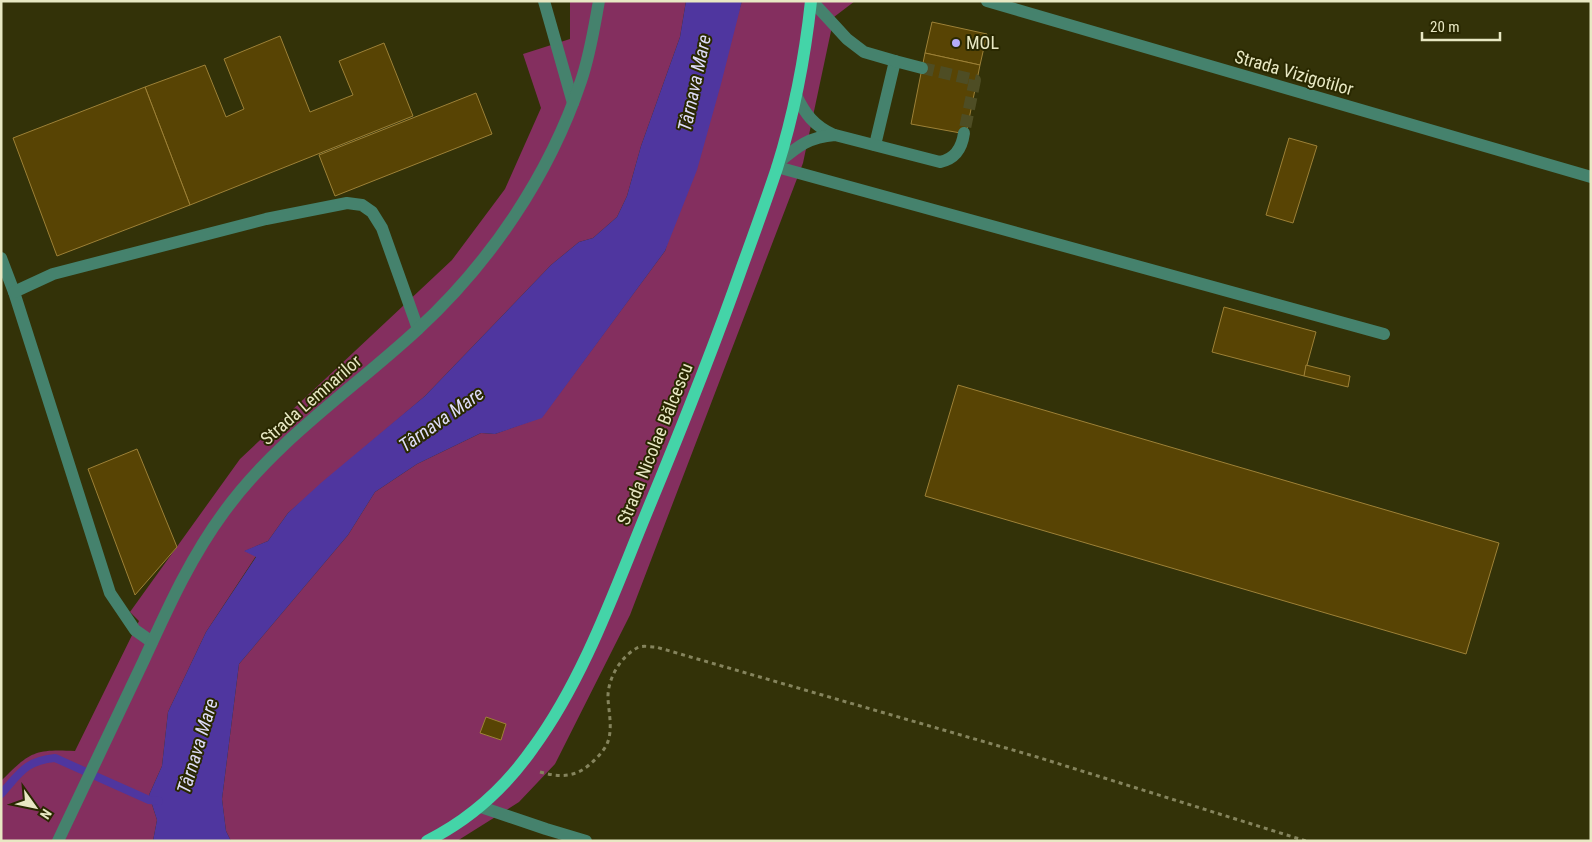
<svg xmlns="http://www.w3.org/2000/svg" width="1592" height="842" viewBox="0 0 1592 842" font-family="'Roboto Condensed',sans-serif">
	<rect width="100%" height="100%" fill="#333208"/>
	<!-- green -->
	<g fill="#842f5f">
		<path d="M 570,1 L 686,1 L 680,37 L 641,146 L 627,196 L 617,217 L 593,238 L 579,242 L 551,265 L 425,396 L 288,513 L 268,541 L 245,551 L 256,556 L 206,632 L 168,712 L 162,766 L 149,795 L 157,820 L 153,841 L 1,841 L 1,781 C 30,752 34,749 75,751 L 139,621 L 130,612 L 240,459 L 452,260 L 505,189 L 541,108 L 523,54 L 570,39 Z"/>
		<path d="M 742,1 L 855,1 L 834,17 L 803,163 L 630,615 L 555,764 L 519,802 L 457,841 L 231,841 L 226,831 L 222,799 L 239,664 L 348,535 L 375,492 L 417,464 L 481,433 L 495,434 L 542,417 L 665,251 Z"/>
	</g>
	<!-- water -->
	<path fill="#4f369f" d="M 686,1 L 742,1 L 721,84 L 697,170 L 665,251 L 542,418 L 495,434 L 481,433 L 417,464 L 375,492 L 348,535 L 239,664 L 222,799 L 226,831 L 231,841 L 153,841 L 157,820 L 149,795 L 162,766 L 168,712 L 206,632 L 256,557 L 244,551 L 268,541 L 288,513 L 322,482 L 425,396 L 551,265 L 579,242 L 593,238 L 617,217 L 627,196 L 641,146 L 680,37 Z"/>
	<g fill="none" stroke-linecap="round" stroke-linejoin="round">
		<!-- stream -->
		<path stroke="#4f369f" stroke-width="8" d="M 1,794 C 20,773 25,761 55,758 L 149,800 L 159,801"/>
	</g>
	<!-- building -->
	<g fill="#584404" stroke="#9d8137">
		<path d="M 932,22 L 987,34 L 980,65 L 925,53 Z"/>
		<path d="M 280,36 L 310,112 L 353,95 L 339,61 L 384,43 L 413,116 L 190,205 L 145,87 L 205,65 L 226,117 L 244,109 L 224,59 Z"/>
		<path d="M 925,53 L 980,65 L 966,134 L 911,124 Z"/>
		<path d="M 145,87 L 190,205 L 57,256 L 13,138 Z"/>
		<path d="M 476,93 L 492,134 L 335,196 L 319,155 Z"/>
		<path d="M 1289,138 L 1317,146 L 1293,223 L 1266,215 Z"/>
		<path d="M 1224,307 L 1316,332 L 1304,376 L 1212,352 Z"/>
		<path d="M 1306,365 L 1350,376 L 1348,387 L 1304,376 Z"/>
		<path d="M 958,385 L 1499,543 L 1466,654 L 925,496 Z"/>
		<path d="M 137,449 L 177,547 L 135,595 L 88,469 Z"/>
		<path d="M 486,717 L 506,724 L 501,740 L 480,733 Z"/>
	</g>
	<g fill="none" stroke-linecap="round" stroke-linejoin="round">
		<!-- minor-tunnel -->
		<path stroke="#4e4d24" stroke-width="12" stroke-dasharray="12 6" stroke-linecap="butt" d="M 922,68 L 975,80 L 964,133"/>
		<!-- path -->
		<path stroke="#85845d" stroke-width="3" stroke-dasharray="4 4" stroke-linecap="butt" d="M 540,772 C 558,777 574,778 589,765 C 596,759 603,752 607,744 C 613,730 609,714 608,699 C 607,680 620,657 637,648 C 642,645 650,647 656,647 L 1037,757 L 1306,841"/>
		<!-- minor -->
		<g stroke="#45826d" stroke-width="12">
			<path d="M 544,1 L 573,103"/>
			<path d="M 812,1 L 847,39 L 864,52 L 895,61 L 875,145"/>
			<path d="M 987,1 L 1591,177"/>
			<path d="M 895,61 L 922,68"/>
			<path d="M 796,95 C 805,114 814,126 834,135"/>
			<path d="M 779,162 C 798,146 809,137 835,135 L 940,162 C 955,159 962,148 964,133"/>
			<path d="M 777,167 L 1384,334"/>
			<path d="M 1,258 L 14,292 L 110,593 L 135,630 L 152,642"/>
			<path d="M 14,292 L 53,274 L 266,219 L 347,203 L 362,205 L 372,212 L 382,228 L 418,329"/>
			<path d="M 481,807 L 546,829 L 586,841"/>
			<path d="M 58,841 C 87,781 115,720 144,660 C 167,610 190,558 224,512 C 276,440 352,390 417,330 C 490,263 549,176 581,81 C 590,55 594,28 599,1"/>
		</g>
		<!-- major -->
		<path stroke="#44d4a8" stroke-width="12" d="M 427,841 C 471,819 505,788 533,748 C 583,680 614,592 646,514 C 680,432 713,350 742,267 C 754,234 766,201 777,168 C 794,114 805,57 811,1"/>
	</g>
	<!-- markers -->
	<circle fill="#b4acf9" stroke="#292800" stroke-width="2" cx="956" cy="43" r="5"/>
	<g text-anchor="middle" stroke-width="4" stroke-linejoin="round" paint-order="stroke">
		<!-- poi labels -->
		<g font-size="18" fill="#e8e8c3" stroke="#292800" text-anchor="start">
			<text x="966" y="49">MOL</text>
		</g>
		<!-- street labels -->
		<g font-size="18" fill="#e8e8c3" stroke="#292800">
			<text transform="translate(1294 73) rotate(16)" y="6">Strada Vizigotilor</text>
			<text transform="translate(311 400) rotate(-41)" y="6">Strada Lemnarilor</text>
			<text transform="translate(655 444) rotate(-68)" y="6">Strada Nicolae Bălcescu</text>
		</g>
		<!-- water labels -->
		<g font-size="19" font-style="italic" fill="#dedcf8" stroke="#292800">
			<text transform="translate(694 83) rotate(-78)" y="7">Târnava Mare</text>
			<text transform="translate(441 419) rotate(-35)" y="7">Târnava Mare</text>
			<text transform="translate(197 746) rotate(-73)" y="7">Târnava Mare</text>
		</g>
	</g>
	<!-- border -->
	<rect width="1592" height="842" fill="none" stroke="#e8e8c3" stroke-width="5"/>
	<!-- north arrow -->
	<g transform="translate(35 807) rotate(123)" stroke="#292800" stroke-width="4" paint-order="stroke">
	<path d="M0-4L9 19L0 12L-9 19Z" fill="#e8e8c3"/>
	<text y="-8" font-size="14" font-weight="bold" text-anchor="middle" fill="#e8e8c3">N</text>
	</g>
	<!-- scale -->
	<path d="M1422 32v8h78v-8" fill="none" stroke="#e8e8c3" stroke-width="2.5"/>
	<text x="1430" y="32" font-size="15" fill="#e8e8c3" stroke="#292800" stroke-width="4" paint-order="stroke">20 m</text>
</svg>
